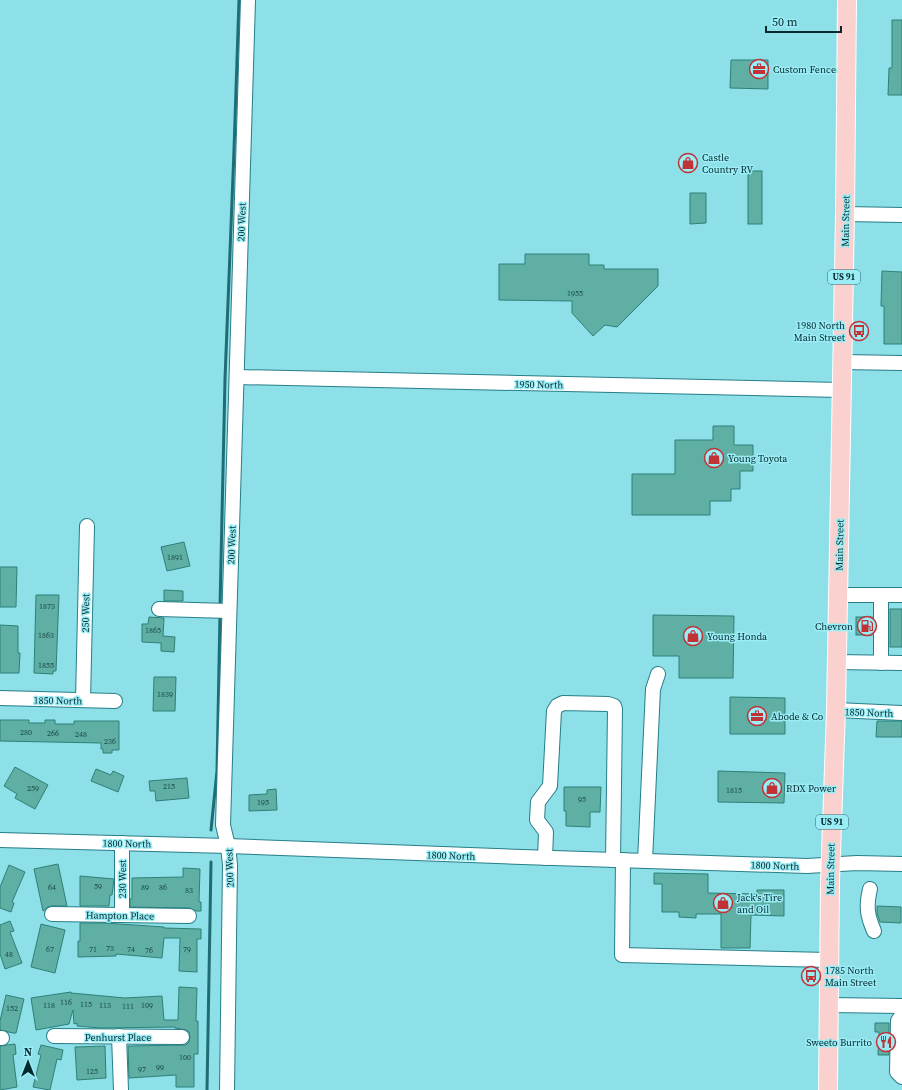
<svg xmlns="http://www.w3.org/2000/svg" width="902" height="1090" viewBox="0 0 902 1090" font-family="'Source Serif 4',serif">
	<rect width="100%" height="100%" fill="#8ddfe8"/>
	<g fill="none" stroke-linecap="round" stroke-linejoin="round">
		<!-- stream -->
		<g stroke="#1f6c74" stroke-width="3">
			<path d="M 220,607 L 225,379 L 234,150 L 239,0"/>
			<path d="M 211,830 L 217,771 L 220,614"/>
			<path d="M 207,1090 L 211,862"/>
		</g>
	</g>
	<!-- building -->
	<g fill="#5fafa4" stroke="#2d8177">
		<path d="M 892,20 L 902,20 L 902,95 L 888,95 L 889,68 L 892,68 Z"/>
		<path d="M 731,60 L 768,60 L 768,89 L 730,88 Z"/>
		<rect x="748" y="171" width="14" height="53"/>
		<path d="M 690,193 L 706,193 L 706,223 L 690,224 Z"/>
		<path d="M 525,254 L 589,254 L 589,265 L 604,265 L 604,269 L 658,269 L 658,286 L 617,327 L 605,325 L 593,336 L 572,313 L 572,301 L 499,300 L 499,264 L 525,264 Z"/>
		<path d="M 882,271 L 902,272 L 902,344 L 884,344 L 884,306 L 881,306 Z"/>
		<path d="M 713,426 L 734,426 L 734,445 L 753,445 L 753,471 L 740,471 L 740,489 L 731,489 L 731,501 L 710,501 L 710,515 L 632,515 L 632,474 L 675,474 L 675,440 L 713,440 Z"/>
		<path d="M 184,542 L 190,566 L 167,571 L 161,547 Z"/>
		<path d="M 0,567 L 17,567 L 16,607 L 0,607 Z"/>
		<path d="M 164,590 L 183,591 L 183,601 L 164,601 Z"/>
		<path d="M 36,595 L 59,595 L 56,671 L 53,671 L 53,674 L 34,673 Z"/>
		<rect x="890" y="609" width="12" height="38"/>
		<path d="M 653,615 L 734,616 L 733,678 L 679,678 L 679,656 L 653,656 Z"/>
		<path d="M 149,617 L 164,618 L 163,636 L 175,637 L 174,652 L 161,651 L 161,643 L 142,642 L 142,624 L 148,624 Z"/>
		<rect x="856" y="617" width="16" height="18"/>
		<path d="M 0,625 L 18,626 L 18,653 L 20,653 L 19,673 L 0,673 Z"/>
		<path d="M 154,677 L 176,677 L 175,711 L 153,711 Z"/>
		<path d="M 730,697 L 785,698 L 785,734 L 730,734 Z"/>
		<path d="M 0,720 L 29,720 L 29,723 L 45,723 L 45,720 L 55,720 L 55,724 L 74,724 L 74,721 L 119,721 L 119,750 L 112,750 L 112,753 L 103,753 L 103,749 L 101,749 L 101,743 L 0,741 Z"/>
		<path d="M 877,721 L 902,721 L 902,737 L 876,737 Z"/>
		<path d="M 15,767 L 48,785 L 35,809 L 15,798 L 17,794 L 4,786 Z"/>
		<path d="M 96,769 L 111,775 L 113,771 L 124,776 L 118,792 L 91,781 Z"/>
		<path d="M 718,771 L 785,773 L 784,803 L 718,802 Z"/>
		<path d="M 187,778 L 189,798 L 156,801 L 155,791 L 150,791 L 149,781 Z"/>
		<path d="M 564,787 L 601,787 L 600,812 L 590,812 L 590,827 L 566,826 L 566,811 L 564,811 Z"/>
		<path d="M 276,789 L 277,810 L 249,811 L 249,795 L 267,794 L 267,790 Z"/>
		<path d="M 58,864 L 67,906 L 52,906 L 48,907 L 43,911 L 34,869 Z"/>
		<path d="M 9,865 L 25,872 L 12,902 L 14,903 L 11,912 L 0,908 L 0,887 Z"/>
		<path d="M 183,868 L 200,869 L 199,902 L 201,902 L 201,911 L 196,911 L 189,908 L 130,907 L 130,899 L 132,899 L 132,878 L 183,877 Z"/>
		<path d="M 654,873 L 708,874 L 708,893 L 757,894 L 757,890 L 784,890 L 784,916 L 751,915 L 750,948 L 721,948 L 721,914 L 696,914 L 696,918 L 679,917 L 679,912 L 662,912 L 662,884 L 654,884 Z"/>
		<path d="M 80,876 L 114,879 L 112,895 L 110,895 L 109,906 L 80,906 Z"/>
		<path d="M 877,906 L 901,907 L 901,923 L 880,922 L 877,913 Z"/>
		<path d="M 10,921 L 14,931 L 10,932 L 22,963 L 5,969 L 0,954 L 0,925 Z"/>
		<path d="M 80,923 L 105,923 L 164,927 L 164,928 L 201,929 L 201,939 L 197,939 L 197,972 L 179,971 L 180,938 L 164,938 L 162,958 L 116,954 L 116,956 L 78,957 L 78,941 L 80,941 Z"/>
		<path d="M 41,924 L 65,930 L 55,973 L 31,967 Z"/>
		<path d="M 179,987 L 197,988 L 196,1021 L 198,1021 L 198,1054 L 194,1054 L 194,1087 L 176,1087 L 176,1075 L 129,1078 L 128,1046 L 186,1045 L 189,1042 L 190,1037 L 189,1032 L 186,1030 L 175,1028 L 175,1027 L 100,1028 L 77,1026 L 77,1023 L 74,1024 L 73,1010 L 69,1024 L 36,1030 L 31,998 L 71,992 L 71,993 L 125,998 L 162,996 L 164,1020 L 178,1020 Z"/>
		<path d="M 6,995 L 24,999 L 16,1033 L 13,1033 L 0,1030 L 0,1021 Z"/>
		<path d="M 875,1023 L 889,1023 L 889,1055 L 878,1055 L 879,1032 L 875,1032 Z"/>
		<path d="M 15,1044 L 16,1054 L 13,1055 L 17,1087 L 0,1090 L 0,1046 Z"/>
		<path d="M 41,1045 L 63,1050 L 61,1060 L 57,1059 L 50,1090 L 33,1087 L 41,1055 L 38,1054 Z"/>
		<path d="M 105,1046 L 106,1078 L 77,1080 L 75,1047 Z"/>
	</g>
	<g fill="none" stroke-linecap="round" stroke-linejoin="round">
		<!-- minor casing -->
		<g stroke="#277e87" stroke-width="16">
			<g id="minor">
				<path d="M 845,214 L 902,215"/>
				<path d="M 842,362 L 902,363"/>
				<path d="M 237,377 L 841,390"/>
				<path d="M 838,595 L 902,595"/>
				<path d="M 159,609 L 229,611"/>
				<path d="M 836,662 L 902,663"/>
				<path d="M 881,663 L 881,595"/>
				<path d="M 0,698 L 115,701"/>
				<path d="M 83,700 L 87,526"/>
				<path d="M 836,710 L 902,713"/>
				<path d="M 0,840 L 228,846 L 522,857 L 807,866 L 857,863 L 902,864"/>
				<path d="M 545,858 L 546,832 L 537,820 L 538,802 L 550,786 L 554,711 L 557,706 L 563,703 L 608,704 L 614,706 L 615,709 L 613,860"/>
				<path d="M 623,860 L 622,955 L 829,960"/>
				<path d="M 645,861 L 653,689 L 658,674"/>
				<path d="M 870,889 C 866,906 867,915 874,931"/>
				<path d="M 52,914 L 189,916"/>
				<path d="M 122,915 L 122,843"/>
				<path d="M 829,1005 L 902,1006"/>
				<path d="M 902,1015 L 898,1021 L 897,1072 L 902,1077"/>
				<path d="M 54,1036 L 182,1037"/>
				<path d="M 119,1036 L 121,1090"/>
				<path d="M 0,1038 L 2,1038"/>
				<path d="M 227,1090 L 230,865 L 228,846 L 223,825 L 248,0"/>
			</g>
		</g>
		<!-- major casing -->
		<g stroke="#fff" stroke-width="20">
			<path id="major" d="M 828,1090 L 830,882 L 836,710 L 845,214 L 847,0"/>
		</g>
		<!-- minor -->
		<use href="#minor" stroke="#fff" stroke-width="14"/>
		<!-- major -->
		<use href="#major" stroke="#fad1ce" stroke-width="18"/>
	</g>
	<!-- icons -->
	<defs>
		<g id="office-ring" transform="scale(1)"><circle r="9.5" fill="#9aecf5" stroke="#c13236" stroke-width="1.5"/><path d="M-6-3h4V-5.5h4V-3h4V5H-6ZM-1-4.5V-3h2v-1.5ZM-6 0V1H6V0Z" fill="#c13236"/></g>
		<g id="shop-ring" transform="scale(1)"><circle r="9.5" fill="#9aecf5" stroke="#c13236" stroke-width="1.5"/><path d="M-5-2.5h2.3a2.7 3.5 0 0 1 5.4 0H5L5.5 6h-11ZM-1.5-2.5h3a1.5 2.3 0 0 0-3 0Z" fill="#c13236"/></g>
		<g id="bus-ring" transform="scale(1)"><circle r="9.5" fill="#9aecf5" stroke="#c13236" stroke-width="1.5"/><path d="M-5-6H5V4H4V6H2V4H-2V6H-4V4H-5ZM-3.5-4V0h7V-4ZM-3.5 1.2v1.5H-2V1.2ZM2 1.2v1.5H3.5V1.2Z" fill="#c13236"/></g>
		<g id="fuel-ring" transform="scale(1)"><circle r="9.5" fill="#9aecf5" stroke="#c13236" stroke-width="1.5"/><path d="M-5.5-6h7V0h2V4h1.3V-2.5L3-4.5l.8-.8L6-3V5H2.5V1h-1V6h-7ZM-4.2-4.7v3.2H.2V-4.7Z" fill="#c13236"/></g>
		<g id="restaurant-ring" transform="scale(1)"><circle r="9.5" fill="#9aecf5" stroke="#c13236" stroke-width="1.5"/><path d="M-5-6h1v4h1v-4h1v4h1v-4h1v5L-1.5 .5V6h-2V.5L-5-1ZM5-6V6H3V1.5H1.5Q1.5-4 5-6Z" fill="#c13236"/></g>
	</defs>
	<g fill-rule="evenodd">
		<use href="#office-ring" x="759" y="69"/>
		<use href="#shop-ring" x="688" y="163"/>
		<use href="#bus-ring" x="859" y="331"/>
		<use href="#shop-ring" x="714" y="458"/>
		<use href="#fuel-ring" x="867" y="626"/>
		<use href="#shop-ring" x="693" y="636"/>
		<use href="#office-ring" x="757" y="716"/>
		<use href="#shop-ring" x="772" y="788"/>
		<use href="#shop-ring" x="723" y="903"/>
		<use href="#bus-ring" x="811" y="976"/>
		<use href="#restaurant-ring" x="886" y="1042"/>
	</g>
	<g text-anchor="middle" stroke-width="3" stroke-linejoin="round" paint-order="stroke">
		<!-- number labels -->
		<g font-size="8" fill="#1c4b4c">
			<text x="575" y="296">1955</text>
			<text x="175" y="560">1891</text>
			<text x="47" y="609">1873</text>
			<text x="153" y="633">1865</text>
			<text x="46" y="638">1863</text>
			<text x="46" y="668">1855</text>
			<text x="165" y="697">1839</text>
			<text x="26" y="735">280</text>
			<text x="53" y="736">266</text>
			<text x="81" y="737">248</text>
			<text x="110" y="744">236</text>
			<text x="169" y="789">215</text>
			<text x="33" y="791">259</text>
			<text x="734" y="793">1815</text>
			<text x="582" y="802">95</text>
			<text x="263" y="805">195</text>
			<text x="98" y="889">59</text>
			<text x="52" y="890">64</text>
			<text x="145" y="890">89</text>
			<text x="163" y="890">86</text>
			<text x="189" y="893">83</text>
			<text x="110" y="951">73</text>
			<text x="50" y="952">67</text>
			<text x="93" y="952">71</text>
			<text x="131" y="952">74</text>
			<text x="187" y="952">79</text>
			<text x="149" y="953">76</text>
			<text x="9" y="957">48</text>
			<text x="66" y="1005">116</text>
			<text x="86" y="1007">115</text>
			<text x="49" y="1008">118</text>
			<text x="105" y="1008">113</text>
			<text x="147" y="1008">109</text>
			<text x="128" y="1009">111</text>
			<text x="12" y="1011">152</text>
			<text x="185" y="1060">100</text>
			<text x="160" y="1070">99</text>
			<text x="142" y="1072">97</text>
			<text x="92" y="1074">125</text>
		</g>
		<!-- shield labels -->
		<g fill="#9aecf5" stroke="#32646a" stroke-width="1">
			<rect x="828" y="270" width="32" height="14" rx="3"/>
			<rect x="816" y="815" width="32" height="14" rx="3"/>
		</g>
		<g font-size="9" font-weight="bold" fill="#052a2e">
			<text x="844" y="280">US 91</text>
			<text x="832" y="825">US 91</text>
		</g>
		<!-- poi labels -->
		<g font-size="10" fill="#052a2e" stroke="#9aecf5" text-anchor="start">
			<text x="773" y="73">Custom Fence</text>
			<text x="702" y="161">Castle<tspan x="702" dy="12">Country RV</tspan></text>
			<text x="845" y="329" text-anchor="end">1980 North<tspan x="845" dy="12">Main Street</tspan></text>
			<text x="728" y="462">Young Toyota</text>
			<text x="853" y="630" text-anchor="end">Chevron</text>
			<text x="707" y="640">Young Honda</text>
			<text x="771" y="720">Abode &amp; Co</text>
			<text x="786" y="792">RDX Power</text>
			<text x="737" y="901">Jack's Tire<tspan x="737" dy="12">and Oil</tspan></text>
			<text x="825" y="974">1785 North<tspan x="825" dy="12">Main Street</tspan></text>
			<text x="872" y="1046" text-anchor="end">Sweeto Burrito</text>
		</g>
		<!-- street labels -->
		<g font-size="10" fill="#052a2e" stroke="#9aecf5">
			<text transform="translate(845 221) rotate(-89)" y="4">Main Street</text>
			<text transform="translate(241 222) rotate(-88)" y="4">200 West</text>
			<text transform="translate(539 384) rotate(1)" y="4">1950 North</text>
			<text transform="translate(231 545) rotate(-88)" y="4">200 West</text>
			<text transform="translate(839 545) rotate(-89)" y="4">Main Street</text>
			<text transform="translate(85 613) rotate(-89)" y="4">250 West</text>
			<text transform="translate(58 700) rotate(1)" y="4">1850 North</text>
			<text transform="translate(869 712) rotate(2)" y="4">1850 North</text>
			<text transform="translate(127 843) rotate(1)" y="4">1800 North</text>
			<text transform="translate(451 855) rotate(2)" y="4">1800 North</text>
			<text transform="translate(775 865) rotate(2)" y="4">1800 North</text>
			<text transform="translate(229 868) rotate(-92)" y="4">200 West</text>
			<text transform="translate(830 869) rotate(-89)" y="4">Main Street</text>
			<text transform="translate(122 879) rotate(-90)" y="4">230 West</text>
			<text transform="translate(120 915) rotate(1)" y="4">Hampton Place</text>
			<text x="118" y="1041">Penhurst Place</text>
		</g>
	</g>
	<!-- north arrow -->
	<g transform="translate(28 1062)" stroke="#9aecf5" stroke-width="3" paint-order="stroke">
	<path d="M0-3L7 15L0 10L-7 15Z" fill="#052a2e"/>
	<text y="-6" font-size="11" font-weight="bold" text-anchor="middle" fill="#052a2e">N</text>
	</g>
	<!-- scale -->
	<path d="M766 26v6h75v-6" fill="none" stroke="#052a2e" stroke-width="2"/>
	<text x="772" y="26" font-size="12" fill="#052a2e" stroke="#9aecf5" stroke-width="3" paint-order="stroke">50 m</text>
</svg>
